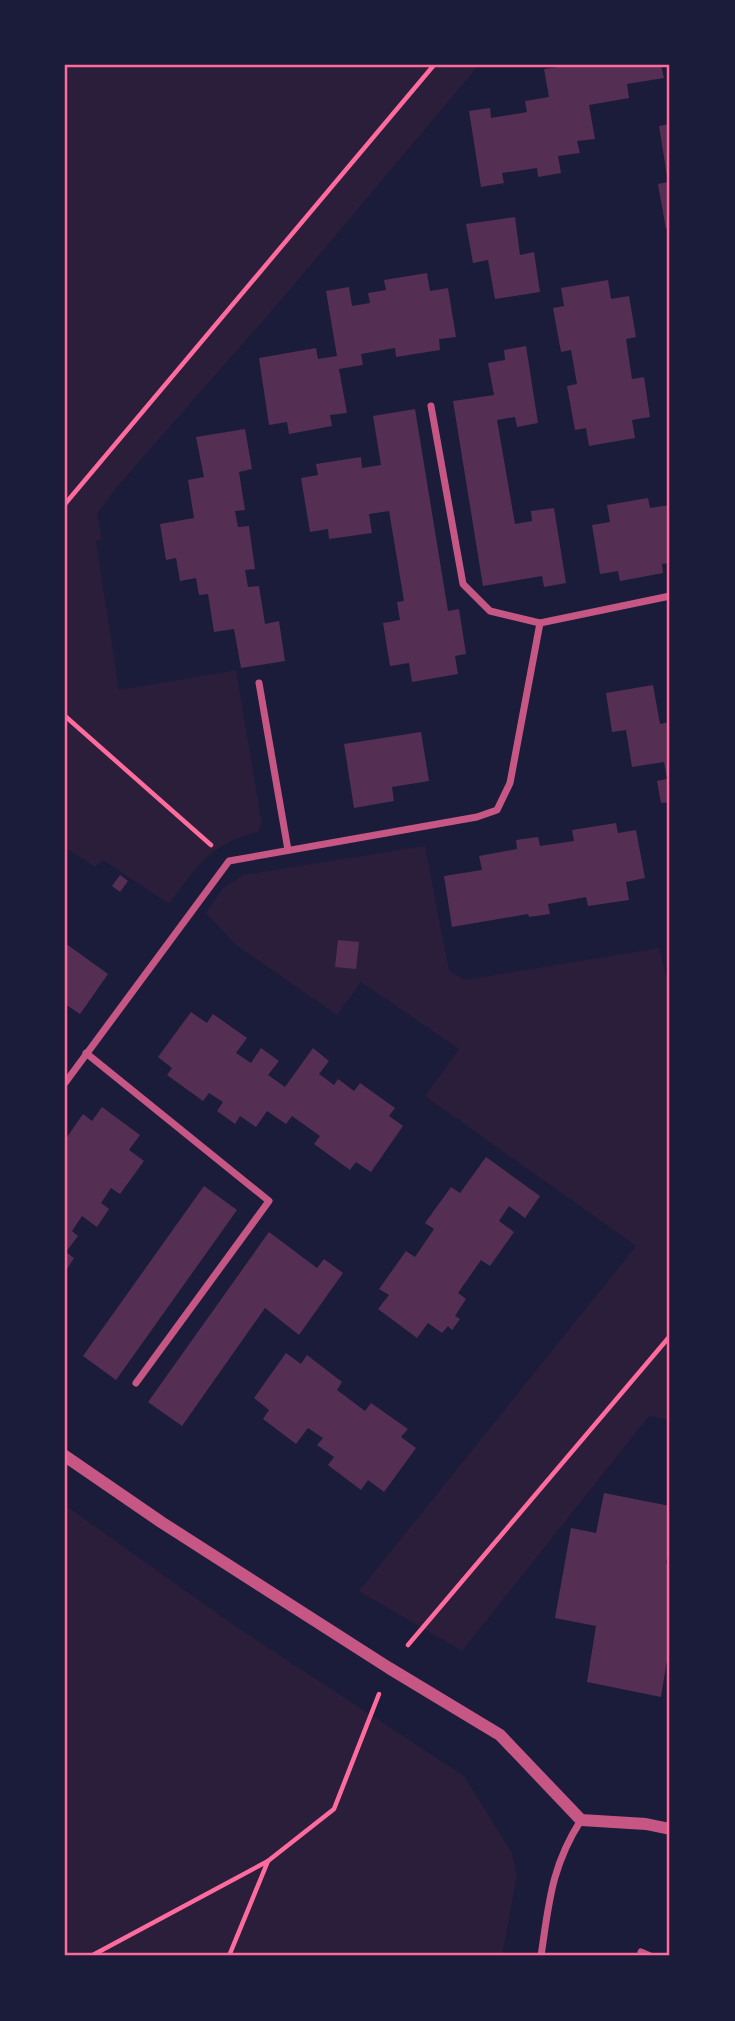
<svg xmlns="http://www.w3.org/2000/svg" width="735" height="2021" viewBox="0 0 735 2021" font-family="Raleway,sans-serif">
	<rect width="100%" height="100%" fill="#1b1b3a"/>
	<!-- green -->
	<g fill="#2a1e3b">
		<path d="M 65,65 L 479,65 L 282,299 L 116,488 L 97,514 L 102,539 L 96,541 L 119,690 L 236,670 L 262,824 L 258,832 C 210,843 197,867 169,904 L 103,860 L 95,867 L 65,847 Z"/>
		<path d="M 425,846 L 449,970 L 464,980 L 659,948 L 670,992 L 670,1420 L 649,1416 L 462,1651 L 359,1591 L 636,1246 L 425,1096 L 459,1049 L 361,982 L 337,1015 L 236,945 L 206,913 L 223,888 L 243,875 Z"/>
		<path d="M 65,1505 L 235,1626 L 464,1776 L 512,1853 L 517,1875 L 502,1956 L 65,1956 Z"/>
	</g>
	<!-- building -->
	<g fill="#542f53">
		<path d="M 572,65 L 661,65 L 664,78 L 627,84 L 629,98 L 589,105 L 595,139 L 577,141 L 580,153 L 558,156 L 561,173 L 538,177 L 537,168 L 502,173 L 504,183 L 481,187 L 469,111 L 490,108 L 491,118 L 527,112 L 525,101 L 549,97 L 544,69 Z"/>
		<path d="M 670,124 L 670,228 L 666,229 L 658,184 L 668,182 L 659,126 Z"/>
		<path d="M 515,217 L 520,255 L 534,252 L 540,292 L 495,299 L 488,260 L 473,263 L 466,224 Z"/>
		<path d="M 427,273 L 430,291 L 448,288 L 456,337 L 439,339 L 440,350 L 396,357 L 395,348 L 361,354 L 363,365 L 339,369 L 347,413 L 330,415 L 332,426 L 289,434 L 287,422 L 269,425 L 259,358 L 316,348 L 318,359 L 337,356 L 326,291 L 349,287 L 352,306 L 370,303 L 368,293 L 386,290 L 384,280 Z"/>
		<path d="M 608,280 L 611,299 L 629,296 L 636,337 L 626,339 L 632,379 L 644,377 L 650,417 L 632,420 L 635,438 L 589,446 L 586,428 L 575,430 L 567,386 L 577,384 L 571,350 L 561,352 L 553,308 L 564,306 L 561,288 Z"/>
		<path d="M 526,346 L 538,423 L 517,427 L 515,417 L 497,420 L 515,524 L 532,521 L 531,511 L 554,508 L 566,583 L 544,587 L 542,576 L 483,586 L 453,401 L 494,395 L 488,363 L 505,360 L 504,350 Z"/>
		<path d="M 415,409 L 448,611 L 459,609 L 466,654 L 455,656 L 458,674 L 412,682 L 409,663 L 390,666 L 383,623 L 400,620 L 397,602 L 404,601 L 389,511 L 369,514 L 372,533 L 329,539 L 328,529 L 310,532 L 301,478 L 318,475 L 316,464 L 361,457 L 362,468 L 381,465 L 373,416 Z"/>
		<path d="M 245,429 L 252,469 L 239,472 L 245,510 L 235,511 L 238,527 L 249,526 L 255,569 L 245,570 L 248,587 L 259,586 L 265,624 L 279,621 L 285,661 L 241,668 L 234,629 L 214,632 L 208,594 L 199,595 L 196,578 L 180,581 L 176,558 L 166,560 L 160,524 L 194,518 L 188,480 L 204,477 L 196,437 Z"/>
		<path d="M 648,498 L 650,508 L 670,505 L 670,563 L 662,564 L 663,573 L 620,581 L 618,571 L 600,574 L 592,525 L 610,522 L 607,505 Z"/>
		<path d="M 653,685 L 660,724 L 670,722 L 670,802 L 661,803 L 657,781 L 667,779 L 664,762 L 632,767 L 626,730 L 612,732 L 606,693 Z"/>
		<path d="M 421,732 L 429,781 L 392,787 L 394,801 L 354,808 L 344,744 Z"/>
		<path d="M 616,823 L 618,833 L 636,830 L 645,878 L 626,882 L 629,900 L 588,906 L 586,897 L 548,904 L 550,914 L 529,917 L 528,914 L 452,927 L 444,876 L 482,870 L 479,856 L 517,849 L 516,840 L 538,837 L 540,846 L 574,841 L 572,830 Z"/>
		<path d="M 120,875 L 128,881 L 120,892 L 112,886 Z"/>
		<path d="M 338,940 L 359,942 L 356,969 L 335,967 Z"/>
		<path d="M 65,943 L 108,974 L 80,1014 L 65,1004 Z"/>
		<path d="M 191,1012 L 207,1023 L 213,1014 L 247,1038 L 236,1053 L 251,1063 L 261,1048 L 279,1061 L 268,1075 L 285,1087 L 313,1048 L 329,1061 L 319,1074 L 334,1085 L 338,1079 L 354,1091 L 360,1083 L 395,1108 L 389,1116 L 403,1126 L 371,1172 L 356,1162 L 350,1170 L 314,1144 L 320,1136 L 292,1116 L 286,1124 L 267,1111 L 256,1127 L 240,1116 L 235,1124 L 217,1111 L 223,1102 L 209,1093 L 203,1101 L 167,1075 L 172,1068 L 158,1057 Z"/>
		<path d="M 102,1107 L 140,1135 L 129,1150 L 144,1161 L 120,1194 L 111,1188 L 101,1203 L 109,1209 L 97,1227 L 82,1216 L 72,1231 L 78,1236 L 66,1252 L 74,1258 L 65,1272 L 65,1140 L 83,1114 L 92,1121 Z"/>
		<path d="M 486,1157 L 540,1196 L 525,1218 L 509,1206 L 499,1221 L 514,1232 L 490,1266 L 481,1260 L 458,1293 L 466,1299 L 455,1316 L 460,1319 L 452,1330 L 448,1326 L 442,1333 L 428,1323 L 417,1338 L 378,1309 L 389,1295 L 379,1289 L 406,1251 L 415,1257 L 434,1229 L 425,1223 L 451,1187 L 460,1193 Z"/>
		<path d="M 204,1186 L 237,1210 L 116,1380 L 83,1356 Z"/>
		<path d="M 269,1232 L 317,1268 L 324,1259 L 343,1273 L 299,1335 L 265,1308 L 182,1426 L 148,1402 Z"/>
		<path d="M 286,1353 L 301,1364 L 307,1355 L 342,1382 L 337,1390 L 365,1411 L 371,1403 L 408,1429 L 401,1437 L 416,1448 L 384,1492 L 368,1480 L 361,1490 L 328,1465 L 334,1457 L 317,1445 L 323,1438 L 308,1428 L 296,1444 L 263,1419 L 269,1410 L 254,1398 Z"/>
		<path d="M 604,1493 L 670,1506 L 670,1539 L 666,1563 L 670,1564 L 670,1641 L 661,1697 L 587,1682 L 596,1626 L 555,1618 L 571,1528 L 596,1533 Z"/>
	</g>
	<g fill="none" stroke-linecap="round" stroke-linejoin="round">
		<!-- path -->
		<g stroke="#ff6b9d" stroke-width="4.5">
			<path d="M 65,504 L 434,65"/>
			<path d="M 65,716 L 211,845"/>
			<path d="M 408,1645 L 670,1336"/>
			<path d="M 91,1956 L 268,1861 L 334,1809 L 379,1694"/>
			<path d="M 229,1956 L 268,1861"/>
		</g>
		<!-- minor -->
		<g stroke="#c65784" stroke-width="7">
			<path d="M 540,623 L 670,596"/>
			<path d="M 259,683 L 288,850"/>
			<path d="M 86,1053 L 269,1201 L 136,1383"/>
			<path d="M 65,1083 L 229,861 L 477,817 L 497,810 L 510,783 L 540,623 L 490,611 L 463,584 L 431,406"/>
			<path d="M 641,1952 L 650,1956"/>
			<path d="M 541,1956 C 549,1903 551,1867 581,1820"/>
		</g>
		<!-- tertiary -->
		<path stroke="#c65784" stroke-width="12" d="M 65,1456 L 161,1522 L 389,1668 L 500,1735 L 581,1820 L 646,1824 L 670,1829"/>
	</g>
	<!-- border -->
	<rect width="735" height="2021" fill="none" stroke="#1b1b3a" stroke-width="133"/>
	<rect x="66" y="66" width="602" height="1888" fill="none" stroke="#ff6b9d" stroke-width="2.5"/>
</svg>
